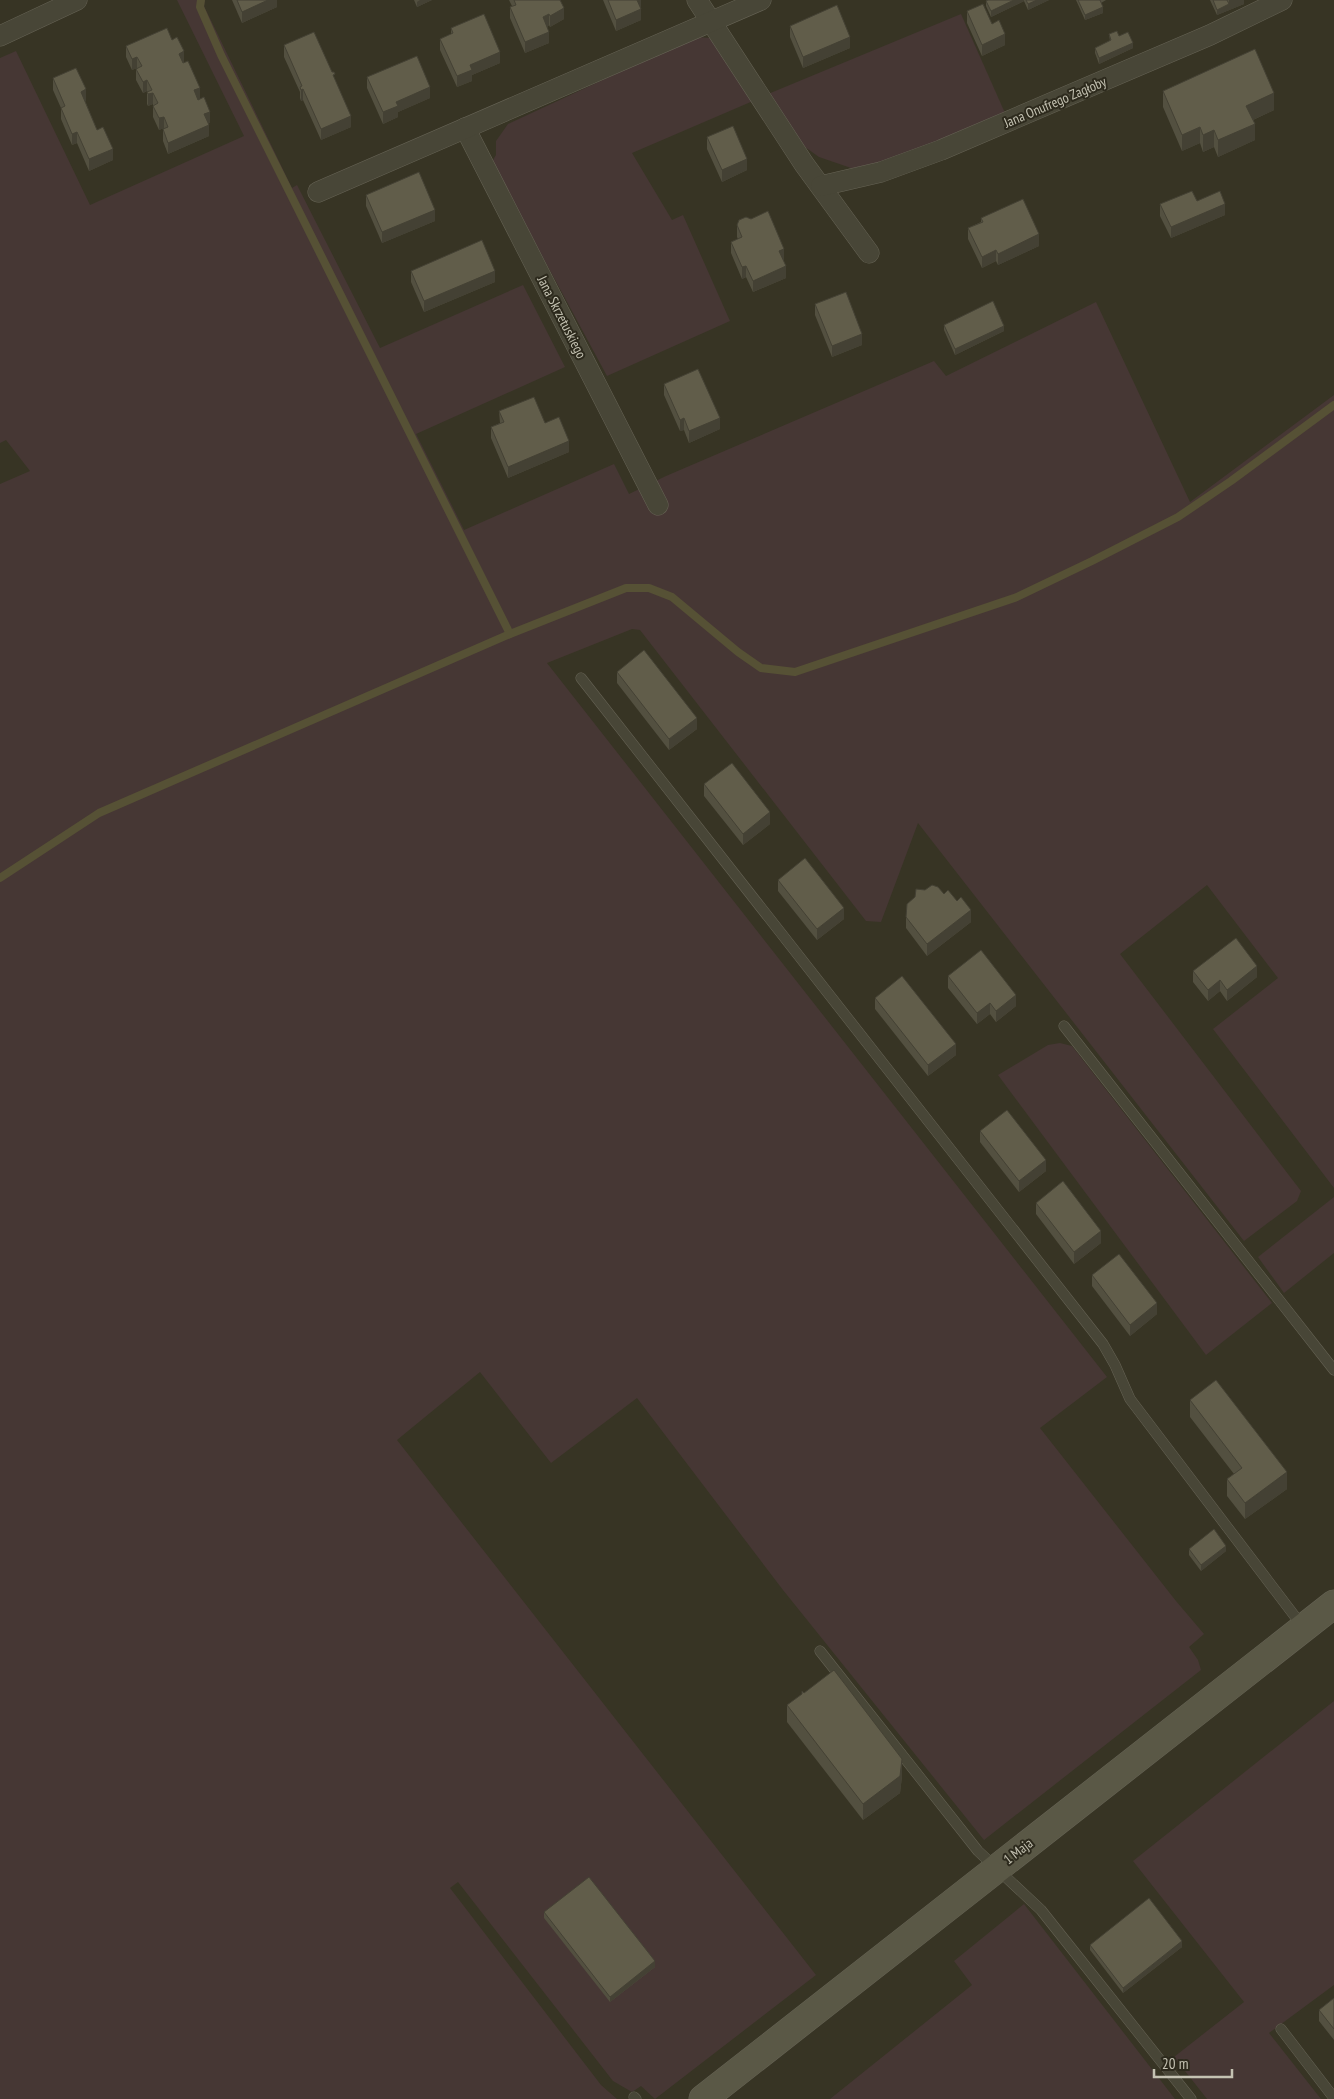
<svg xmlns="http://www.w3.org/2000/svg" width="1334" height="2099" viewBox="0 0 1334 2099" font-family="'PT Sans Narrow',sans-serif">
	<rect width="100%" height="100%" fill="#373424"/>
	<!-- green -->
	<g fill="#463734">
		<path d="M 177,0 L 205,0 L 204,6 L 292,188 L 297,185 L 380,348 L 523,285 L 565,367 L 416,434 L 464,530 L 614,464 L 629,494 L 666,476 L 934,361 L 946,376 L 1096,302 L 1190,502 L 1334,395 L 1334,1188 L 1213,1029 L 1278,978 L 1207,885 L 1120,954 L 1301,1191 L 1297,1201 L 1244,1241 L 918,823 L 881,922 L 866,921 L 640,630 L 632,629 L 547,663 L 1107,1377 L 1040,1428 L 1176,1601 L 1204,1634 L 1189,1647 L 1198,1660 L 1201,1670 L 984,1840 L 783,1590 L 637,1398 L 551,1463 L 480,1372 L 397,1440 L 816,1975 L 655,2099 L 641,2086 L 632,2092 L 613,2081 L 458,1882 L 450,1888 L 601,2085 L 617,2099 L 0,2099 L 0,484 L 30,471 L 6,440 L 0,443 L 0,58 L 16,51 L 90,205 L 244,136 Z"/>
		<path d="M 961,14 L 1005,113 L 898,161 L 854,169 L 819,157 L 805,147 L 768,94 Z"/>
		<path d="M 695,37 L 712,38 L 753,101 L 632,153 L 672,220 L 683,215 L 730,321 L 607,376 L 499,176 L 493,160 L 496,155 L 496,141 L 508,124 Z"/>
		<path d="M 1060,1043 L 1072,1046 L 1272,1303 L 1206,1355 L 998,1075 L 1048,1045 Z"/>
		<path d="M 1334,1197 L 1334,1253 L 1284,1293 L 1258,1257 Z"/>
		<path d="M 1334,1701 L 1334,1985 L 1269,2033 L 1321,2099 L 1207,2099 L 1174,2057 L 1244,2002 L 1133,1861 Z"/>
		<path d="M 1024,1904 L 1175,2099 L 830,2099 L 972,1985 L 954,1961 Z"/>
	</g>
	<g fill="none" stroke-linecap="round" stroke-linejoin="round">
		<!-- stream -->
		<g stroke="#565135" stroke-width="8">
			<path d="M 201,0 L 200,7 L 221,55 L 510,634"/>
			<path d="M 0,878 L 99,813 L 510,634 L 626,588 L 649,588 L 672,597 L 738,652 L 761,668 L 795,672 L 1017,597 L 1092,561 L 1178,517 L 1231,481 L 1334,405"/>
		</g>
		<!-- lane casing -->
		<g stroke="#666355" stroke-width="11">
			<g id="lane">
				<path d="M 581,678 L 1103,1344 L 1115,1365 L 1130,1399 L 1303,1627"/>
				<path d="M 1064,1026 L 1334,1370"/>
				<path d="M 820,1651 L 978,1851 L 1041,1910 L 1191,2099"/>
				<path d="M 1281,2029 L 1334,2098"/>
				<path d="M 634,2097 L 636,2099"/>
			</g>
		</g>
		<!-- street casing -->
		<g stroke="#666355" stroke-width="21">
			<g id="street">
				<path d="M 697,0 L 804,164 L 869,253"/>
				<path d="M 0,36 L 77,0"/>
				<path d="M 465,128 L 658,505"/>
				<path d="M 821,186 L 881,172 L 941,150 L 1210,35 L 1282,0"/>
				<path d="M 318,192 L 761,0"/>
			</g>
		</g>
		<!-- secondary casing -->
		<g stroke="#666355" stroke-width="29">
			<path id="secondary" d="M 703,2099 L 1334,1604"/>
		</g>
		<!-- lane -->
		<use href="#lane" stroke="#484637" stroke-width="10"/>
		<!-- street -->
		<use href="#street" stroke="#484637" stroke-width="20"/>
		<!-- secondary -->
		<use href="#secondary" stroke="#5a5846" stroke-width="28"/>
	</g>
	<!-- wall -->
	<g fill="#535040">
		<path d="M 232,0 L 277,0 L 277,7 L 242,23 Z"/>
		<path d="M 414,0 L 432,0 L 417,7 Z"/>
		<path d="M 509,0 L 560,0 L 564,19 L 550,27 L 549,25 L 547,27 L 549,43 L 525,53 L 510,18 L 510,7 L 512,6 Z"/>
		<path d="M 603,0 L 641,0 L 641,6 L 640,7 L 641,20 L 616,31 Z"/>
		<path d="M 988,0 L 1049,0 L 1028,10 L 1024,1 L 991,17 L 986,6 L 986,1 Z"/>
		<path d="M 1076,0 L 1106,0 L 1101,3 L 1103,13 L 1085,20 Z"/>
		<path d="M 1210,0 L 1244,0 L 1244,4 L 1217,15 Z"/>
		<path d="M 967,11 L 992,24 L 1005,45 L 982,56 L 967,23 Z"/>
		<path d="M 790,26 L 850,48 L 803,68 L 790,37 Z"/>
		<path d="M 451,28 L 500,63 L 472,75 L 472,81 L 457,87 L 440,50 L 440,39 L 451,34 Z"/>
		<path d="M 1109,34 L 1119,36 L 1133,48 L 1099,64 L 1095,53 L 1095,48 L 1110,41 Z"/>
		<path d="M 172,40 L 184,62 L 210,123 L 208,123 L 209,136 L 168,154 L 163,141 L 163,129 L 164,129 L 164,128 L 159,130 L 153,117 L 153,104 L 148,106 L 147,104 L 147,92 L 148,92 L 147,91 L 143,93 L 136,80 L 136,69 L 138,69 L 137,68 L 132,70 L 126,57 L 126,46 Z"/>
		<path d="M 284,45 L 335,80 L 351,127 L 321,140 L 303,100 L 301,101 L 300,98 L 300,92 L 284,57 Z"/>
		<path d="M 367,77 L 430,98 L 398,112 L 398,117 L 383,124 L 367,88 Z"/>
		<path d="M 53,78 L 86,100 L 85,101 L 97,130 L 113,160 L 89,171 L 77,143 L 72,145 L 61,119 L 61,108 L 53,90 Z"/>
		<path d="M 1163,91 L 1274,110 L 1253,120 L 1255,140 L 1218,157 L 1214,147 L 1203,152 L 1200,143 L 1182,151 L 1163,107 Z"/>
		<path d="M 707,137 L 747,170 L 722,182 L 707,149 Z"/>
		<path d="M 366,195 L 435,221 L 382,243 L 366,206 Z"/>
		<path d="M 1197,201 L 1225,215 L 1171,238 L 1160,216 L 1160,204 Z"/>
		<path d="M 981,218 L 1039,246 L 998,265 L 996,261 L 982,268 L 968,239 L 968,228 L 981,222 Z"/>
		<path d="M 737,225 L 784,260 L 783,261 L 786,278 L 753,292 L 746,277 L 742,279 L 731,253 L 731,242 L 738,239 L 737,237 Z"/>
		<path d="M 411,271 L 495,282 L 424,312 L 411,282 Z"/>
		<path d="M 815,304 L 862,345 L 832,357 L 815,315 Z"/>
		<path d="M 944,325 L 1004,331 L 955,355 L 944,330 Z"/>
		<path d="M 664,384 L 720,429 L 689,443 L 684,430 L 680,431 L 664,395 Z"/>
		<path d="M 499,411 L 569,452 L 508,478 L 491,438 L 491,427 L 500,423 Z"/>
		<path d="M 617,672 L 697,729 L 669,750 L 617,683 Z"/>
		<path d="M 704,784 L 770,824 L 743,845 L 704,796 Z"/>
		<path d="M 778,880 L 844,919 L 817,940 L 778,891 Z"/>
		<path d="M 944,894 L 971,922 L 927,956 L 906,928 L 906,917 Z"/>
		<path d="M 1193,971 L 1257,977 L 1227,1001 L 1220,991 L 1208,1001 L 1193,982 Z"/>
		<path d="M 948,976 L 1016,1006 L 996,1022 L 990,1014 L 977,1024 L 948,988 Z"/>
		<path d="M 875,998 L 956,1055 L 928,1076 L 875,1009 Z"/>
		<path d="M 980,1131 L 1046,1171 L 1019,1192 L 980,1142 Z"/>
		<path d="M 1036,1203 L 1101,1243 L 1074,1264 L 1036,1214 Z"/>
		<path d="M 1092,1275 L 1157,1314 L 1130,1336 L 1092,1286 Z"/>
		<path d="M 1190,1400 L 1287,1489 L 1245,1519 L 1227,1496 L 1227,1479 L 1234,1474 L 1190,1417 Z"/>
		<path d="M 1189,1549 L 1226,1551 L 1201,1571 L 1189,1555 Z"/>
		<path d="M 787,1705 L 902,1776 L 900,1793 L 863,1820 L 787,1722 Z"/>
		<path d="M 544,1912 L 655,1967 L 610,2002 L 544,1918 Z"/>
		<path d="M 1090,1945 L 1182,1947 L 1123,1993 L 1090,1950 Z"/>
		<path d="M 1334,1998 L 1334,2040 L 1319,2021 L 1319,2010 Z"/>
	</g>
	<!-- shaded-wall -->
	<g fill="#444134">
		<path d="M 268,0 L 277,0 L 277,7 L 242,23 L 242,12 Z"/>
		<path d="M 420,0 L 432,0 L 417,7 L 417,2 Z"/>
		<path d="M 636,0 L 641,0 L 641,6 L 636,8 Z"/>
		<path d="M 1014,0 L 1024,0 L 1024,1 L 991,17 L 991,11 Z"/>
		<path d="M 1037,0 L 1049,0 L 1028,10 L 1028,4 Z"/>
		<path d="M 1229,0 L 1244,0 L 1244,4 L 1217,15 L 1217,10 L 1229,4 Z"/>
		<path d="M 1103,7 L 1103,13 L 1085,20 L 1085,15 Z"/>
		<path d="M 564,8 L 564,19 L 550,27 L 550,16 Z"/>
		<path d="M 641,9 L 641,20 L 616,31 L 616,20 Z"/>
		<path d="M 549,14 L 549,25 L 543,29 L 543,17 Z"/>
		<path d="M 549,32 L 549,43 L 525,53 L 525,42 Z"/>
		<path d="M 1005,34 L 1005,45 L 982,56 L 982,45 Z"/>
		<path d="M 850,37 L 850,48 L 803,68 L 803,57 Z"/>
		<path d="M 1133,43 L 1133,48 L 1099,64 L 1099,58 Z"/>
		<path d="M 184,51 L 184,62 L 179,65 L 179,54 Z"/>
		<path d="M 500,52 L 500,63 L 472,75 L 472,81 L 457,87 L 457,76 L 470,65 Z"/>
		<path d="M 137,57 L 137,68 L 132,70 L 132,59 Z"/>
		<path d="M 147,80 L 147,91 L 143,93 L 143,82 Z"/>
		<path d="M 430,87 L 430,98 L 398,112 L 398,117 L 383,124 L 383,112 L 396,102 Z"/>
		<path d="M 200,88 L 200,99 L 194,101 L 194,90 Z"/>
		<path d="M 86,89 L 86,100 L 81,103 L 81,92 Z"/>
		<path d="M 303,89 L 303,100 L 301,101 L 301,90 Z"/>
		<path d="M 153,93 L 153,104 L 148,106 L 148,94 Z"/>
		<path d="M 1274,93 L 1274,110 L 1246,123 L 1246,106 Z"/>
		<path d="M 210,112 L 210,123 L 204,125 L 204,114 Z"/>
		<path d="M 351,116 L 351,127 L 321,140 L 321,129 Z"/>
		<path d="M 164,117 L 164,128 L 159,130 L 159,118 Z"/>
		<path d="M 1255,124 L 1255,140 L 1218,157 L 1218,140 Z"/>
		<path d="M 209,125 L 209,136 L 168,154 L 168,143 Z"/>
		<path d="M 1200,127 L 1200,143 L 1182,151 L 1182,135 Z"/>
		<path d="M 1214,130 L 1214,147 L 1203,152 L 1203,135 Z"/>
		<path d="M 77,132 L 77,143 L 72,145 L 72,134 Z"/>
		<path d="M 113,149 L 113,160 L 89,171 L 89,159 Z"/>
		<path d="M 747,159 L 747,170 L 722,182 L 722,170 Z"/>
		<path d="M 1225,204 L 1225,215 L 1171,238 L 1171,227 Z"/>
		<path d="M 435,210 L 435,221 L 382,243 L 382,232 Z"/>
		<path d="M 1039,234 L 1039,246 L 998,265 L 998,254 Z"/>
		<path d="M 784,249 L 784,260 L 779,263 L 779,251 Z"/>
		<path d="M 996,250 L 996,261 L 982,268 L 982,257 Z"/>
		<path d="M 746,266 L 746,277 L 742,279 L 742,267 Z"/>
		<path d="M 786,266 L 786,278 L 753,292 L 753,281 Z"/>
		<path d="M 495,271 L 495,282 L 424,312 L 424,301 Z"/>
		<path d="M 1004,326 L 1004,331 L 955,355 L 955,349 Z"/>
		<path d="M 862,334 L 862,345 L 832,357 L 832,346 Z"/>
		<path d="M 684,418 L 684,430 L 680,431 L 680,420 Z"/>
		<path d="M 720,418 L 720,429 L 689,443 L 689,431 Z"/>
		<path d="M 569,441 L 569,452 L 508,478 L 508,467 Z"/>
		<path d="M 697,718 L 697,729 L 669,750 L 669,739 Z"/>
		<path d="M 770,812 L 770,824 L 743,845 L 743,834 Z"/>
		<path d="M 844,908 L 844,919 L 817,940 L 817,929 Z"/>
		<path d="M 971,910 L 971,922 L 927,956 L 927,944 Z"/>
		<path d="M 1257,966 L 1257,977 L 1227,1001 L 1227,990 Z"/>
		<path d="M 1220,980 L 1220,991 L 1208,1001 L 1208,990 Z"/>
		<path d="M 1016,995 L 1016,1006 L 996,1022 L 996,1011 Z"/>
		<path d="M 990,1003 L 990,1014 L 977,1024 L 977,1013 Z"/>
		<path d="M 956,1044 L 956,1055 L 928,1076 L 928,1065 Z"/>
		<path d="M 1046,1160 L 1046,1171 L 1019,1192 L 1019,1181 Z"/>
		<path d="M 1101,1231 L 1101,1243 L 1074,1264 L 1074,1252 Z"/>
		<path d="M 1157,1303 L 1157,1314 L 1130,1336 L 1130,1325 Z"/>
		<path d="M 1287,1472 L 1287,1489 L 1245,1519 L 1245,1503 Z"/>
		<path d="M 1226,1546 L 1226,1551 L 1201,1571 L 1201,1565 Z"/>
		<path d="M 902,1759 L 902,1776 L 900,1793 L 863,1820 L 863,1804 Z"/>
		<path d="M 1182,1941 L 1182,1947 L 1123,1993 L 1123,1988 Z"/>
		<path d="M 655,1961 L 655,1967 L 610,2002 L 610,1997 Z"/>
	</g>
	<!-- building -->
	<g fill="#615d4a" stroke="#444134">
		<path d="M 237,0 L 268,0 L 242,12 Z"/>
		<path d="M 514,0 L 560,0 L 564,8 L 550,16 L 549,14 L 543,17 L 549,32 L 525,42 L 510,7 L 516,5 Z"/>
		<path d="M 608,0 L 637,0 L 641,9 L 616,20 Z"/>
		<path d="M 988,0 L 1014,0 L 991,11 L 986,1 Z"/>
		<path d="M 1026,0 L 1037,0 L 1028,4 Z"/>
		<path d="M 1078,0 L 1100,0 L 1103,7 L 1085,15 Z"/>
		<path d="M 1213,0 L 1227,0 L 1229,4 L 1217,10 Z"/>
		<path d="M 983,4 L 992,24 L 999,20 L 1005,34 L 982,45 L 967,11 Z"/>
		<path d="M 837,5 L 850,37 L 803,57 L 790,26 Z"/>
		<path d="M 484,14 L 500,52 L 470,65 L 472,70 L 457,76 L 440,39 L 453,33 L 451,28 Z"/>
		<path d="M 167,28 L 172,40 L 177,37 L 184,51 L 179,54 L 183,63 L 188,61 L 200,88 L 194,90 L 198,100 L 204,97 L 210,112 L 204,114 L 209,125 L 168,143 L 163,129 L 168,127 L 164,117 L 159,118 L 153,106 L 158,103 L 153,93 L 148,94 L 147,92 L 152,90 L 147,80 L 143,82 L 136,69 L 142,66 L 137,57 L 132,59 L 126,46 Z"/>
		<path d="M 1117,31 L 1119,36 L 1128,32 L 1133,43 L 1099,58 L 1095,48 L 1111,40 L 1109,34 Z"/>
		<path d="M 314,32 L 332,72 L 334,72 L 335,74 L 333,75 L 351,116 L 321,129 L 303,89 L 301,90 L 300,87 L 302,86 L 284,45 Z"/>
		<path d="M 1255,49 L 1274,93 L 1246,106 L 1255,124 L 1218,140 L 1214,130 L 1203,135 L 1200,127 L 1182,135 L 1163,91 Z"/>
		<path d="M 417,56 L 430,87 L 396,102 L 398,106 L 383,112 L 367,77 Z"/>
		<path d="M 76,68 L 86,89 L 81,92 L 97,130 L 103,127 L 113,149 L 89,159 L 77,132 L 72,134 L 61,108 L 65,106 L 53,78 Z"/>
		<path d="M 733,126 L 747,159 L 722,170 L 707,137 Z"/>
		<path d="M 419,172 L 435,210 L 382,232 L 366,195 Z"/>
		<path d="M 1192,191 L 1197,201 L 1220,191 L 1225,204 L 1171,227 L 1160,204 Z"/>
		<path d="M 1023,199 L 1039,234 L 998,254 L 996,250 L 982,257 L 968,228 L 983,222 L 981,218 Z"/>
		<path d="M 768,211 L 784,249 L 779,251 L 786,266 L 753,281 L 746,266 L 742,267 L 731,242 L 742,237 L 737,225 L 739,220 L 746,217 L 751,219 Z"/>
		<path d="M 482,240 L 495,271 L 424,301 L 411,271 Z"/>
		<path d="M 846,292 L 862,334 L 832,346 L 815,304 Z"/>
		<path d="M 993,301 L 1004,326 L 955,349 L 944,325 Z"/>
		<path d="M 698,369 L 720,418 L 689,431 L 684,418 L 680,420 L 664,384 Z"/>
		<path d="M 534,397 L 545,423 L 559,417 L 569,441 L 508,467 L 491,427 L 504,422 L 499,411 Z"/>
		<path d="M 644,650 L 697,718 L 669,739 L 617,672 Z"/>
		<path d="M 732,763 L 770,812 L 743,834 L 704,784 Z"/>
		<path d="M 805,858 L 844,908 L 817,929 L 778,880 Z"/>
		<path d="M 932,885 L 938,887 L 944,894 L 948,890 L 957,901 L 961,897 L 971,910 L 927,944 L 906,917 L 907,904 L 915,897 L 916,889 L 925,890 Z"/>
		<path d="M 1236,938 L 1257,966 L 1227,990 L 1220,980 L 1208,990 L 1193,971 Z"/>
		<path d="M 981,950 L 1016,995 L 996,1011 L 990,1003 L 977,1013 L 948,976 Z"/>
		<path d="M 902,976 L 956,1044 L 928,1065 L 875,998 Z"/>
		<path d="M 1007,1110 L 1046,1160 L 1019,1181 L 980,1131 Z"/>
		<path d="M 1063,1181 L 1101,1231 L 1074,1252 L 1036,1203 Z"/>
		<path d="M 1119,1254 L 1157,1303 L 1130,1325 L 1092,1275 Z"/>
		<path d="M 1216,1380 L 1287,1472 L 1245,1503 L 1227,1479 L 1242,1468 L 1190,1400 Z"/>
		<path d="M 1214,1529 L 1226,1546 L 1201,1565 L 1189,1549 Z"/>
		<path d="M 834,1670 L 902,1759 L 900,1776 L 863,1804 L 787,1705 L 802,1694 L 802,1691 L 804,1693 Z"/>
		<path d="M 589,1877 L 655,1961 L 610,1997 L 544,1912 Z"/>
		<path d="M 1149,1898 L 1182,1941 L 1123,1988 L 1090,1945 Z"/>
		<path d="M 1334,1998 L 1334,2029 L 1319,2010 Z"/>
	</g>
	<g text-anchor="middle" stroke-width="4" stroke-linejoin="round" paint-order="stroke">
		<!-- street labels -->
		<g font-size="14" fill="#c4c2b2" stroke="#2d2a1d">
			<text transform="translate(1055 102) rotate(-23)" y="5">Jana Onufrego Zagłoby</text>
			<text transform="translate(562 317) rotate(63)" y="5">Jana Skrzetuskiego</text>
			<text transform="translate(1018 1851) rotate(-38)" y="5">1 Maja</text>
		</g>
	</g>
	<!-- scale -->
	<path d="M1154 2069v8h78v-8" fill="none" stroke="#c4c2b2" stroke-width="2.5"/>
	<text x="1162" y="2069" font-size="15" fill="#c4c2b2" stroke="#2d2a1d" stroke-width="4" paint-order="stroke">20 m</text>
</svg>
